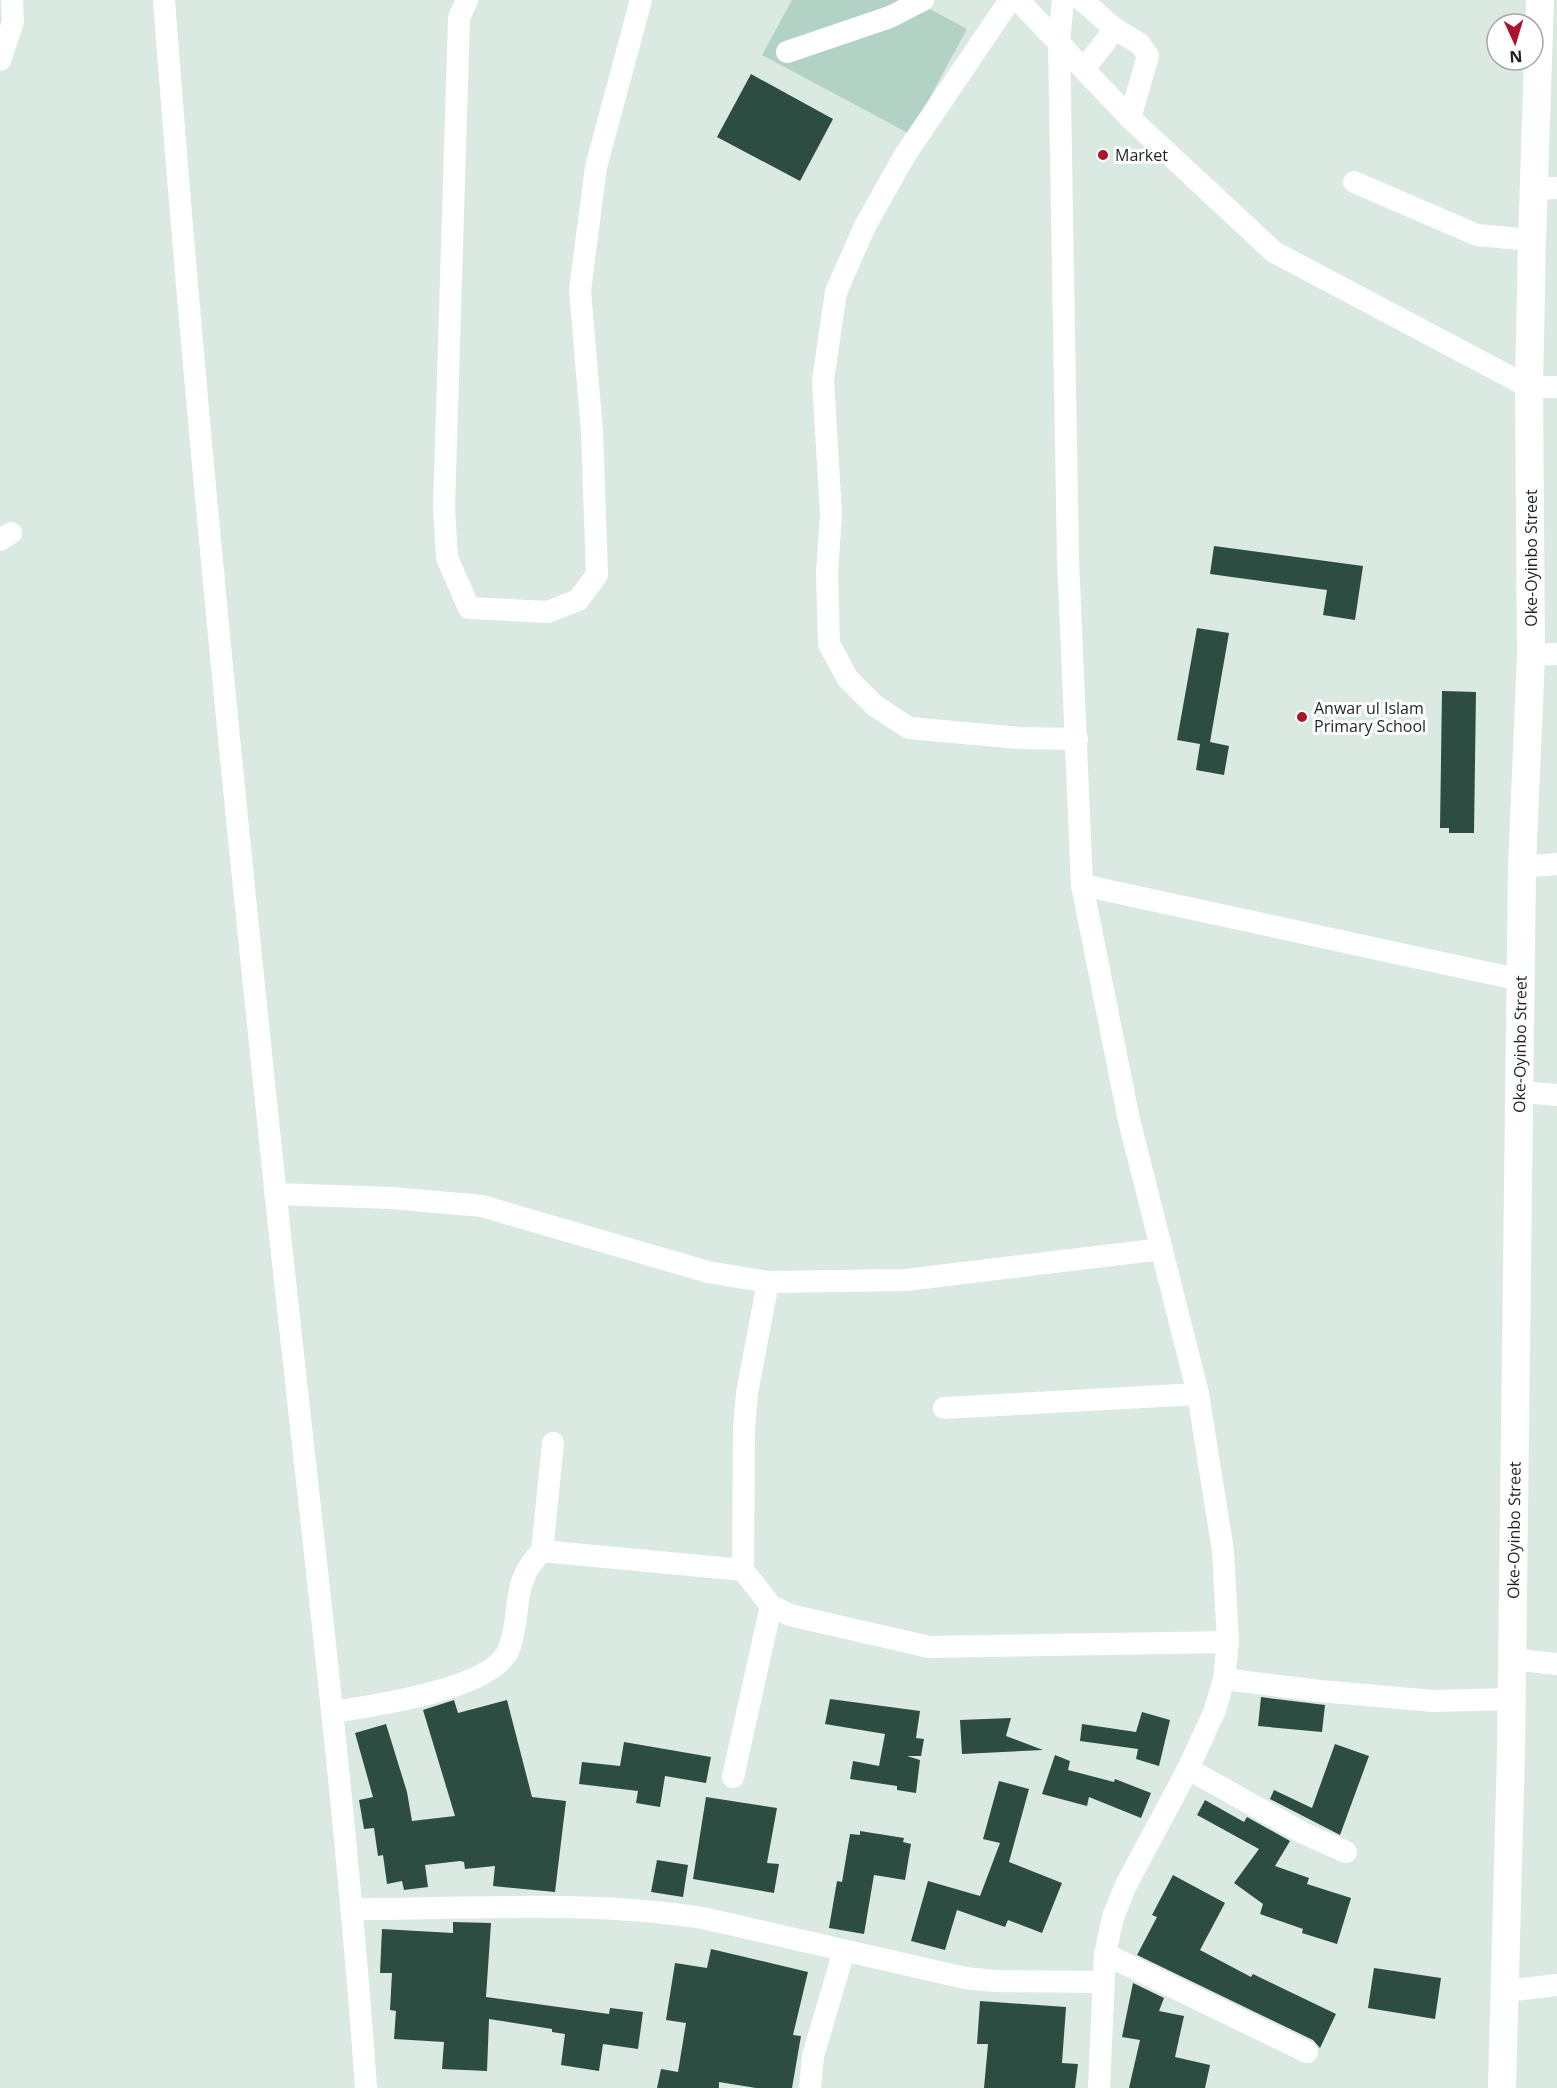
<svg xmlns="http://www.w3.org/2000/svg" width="1557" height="2088" viewBox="0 0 1557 2088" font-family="'Open Sans',sans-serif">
	<rect width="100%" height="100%" fill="#dbe9e3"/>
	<!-- green -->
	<path fill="#b2d2c6" d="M 792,0 L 913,0 L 967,29 L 910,134 L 762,55 Z"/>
	<!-- building -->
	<g fill="#2d4d42">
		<path d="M 751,74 L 833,119 L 800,181 L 717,137 Z"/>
		<path d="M 1214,546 L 1363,566 L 1355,620 L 1323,615 L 1327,590 L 1210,574 Z"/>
		<path d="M 1197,628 L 1229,633 L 1210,742 L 1229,746 L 1224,775 L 1196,770 L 1200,744 L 1177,740 Z"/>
		<path d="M 1442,691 L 1476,692 L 1474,833 L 1449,833 L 1449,828 L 1440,828 Z"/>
		<path d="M 1261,1697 L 1325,1705 L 1322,1732 L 1258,1726 Z"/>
		<path d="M 830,1699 L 920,1711 L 916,1738 L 924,1739 L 921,1756 L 907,1756 L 920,1760 L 916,1793 L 897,1790 L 897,1786 L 850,1779 L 853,1761 L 879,1766 L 885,1734 L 825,1724 Z"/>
		<path d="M 454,1700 L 458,1713 L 507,1700 L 532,1797 L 566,1801 L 555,1892 L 493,1886 L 495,1866 L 465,1869 L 464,1862 L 460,1861 L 425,1865 L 428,1887 L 404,1890 L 402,1881 L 387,1884 L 383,1855 L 378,1856 L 374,1828 L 364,1829 L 359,1800 L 373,1797 L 355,1733 L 386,1724 L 407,1792 L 412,1821 L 455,1816 L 423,1710 Z"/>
		<path d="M 1142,1712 L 1170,1720 L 1159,1766 L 1136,1759 L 1138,1749 L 1080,1741 L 1082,1724 L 1136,1732 Z"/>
		<path d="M 1011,1718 L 1006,1736 L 1043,1750 L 962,1754 L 960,1720 Z"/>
		<path d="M 624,1742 L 711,1757 L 706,1783 L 665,1776 L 660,1807 L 636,1803 L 638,1791 L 579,1784 L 582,1762 L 620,1766 Z"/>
		<path d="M 1335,1744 L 1369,1756 L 1340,1835 L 1270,1799 L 1274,1790 L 1312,1808 Z"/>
		<path d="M 1055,1755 L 1070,1761 L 1068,1770 L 1114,1782 L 1115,1779 L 1151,1793 L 1141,1818 L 1089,1797 L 1087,1806 L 1042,1794 Z"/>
		<path d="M 999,1781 L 1029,1789 L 1009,1862 L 1062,1883 L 1042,1933 L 1008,1920 L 1005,1927 L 957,1910 L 945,1950 L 911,1941 L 928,1881 L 980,1896 L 1000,1843 L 983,1839 Z"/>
		<path d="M 706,1797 L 777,1808 L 767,1863 L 779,1864 L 774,1893 L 693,1879 Z"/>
		<path d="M 1205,1800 L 1244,1822 L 1247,1817 L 1290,1841 L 1275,1866 L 1309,1878 L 1307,1884 L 1351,1898 L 1337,1944 L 1302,1933 L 1303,1929 L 1260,1914 L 1263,1904 L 1234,1883 L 1259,1849 L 1197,1815 Z"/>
		<path d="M 860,1831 L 904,1838 L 903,1842 L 911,1844 L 905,1880 L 874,1875 L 864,1934 L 829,1928 L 837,1881 L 842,1882 L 850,1834 L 860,1835 Z"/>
		<path d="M 657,1860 L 688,1865 L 683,1897 L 651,1892 Z"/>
		<path d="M 1173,1875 L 1225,1903 L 1200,1950 L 1251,1977 L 1253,1974 L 1336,2014 L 1320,2048 L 1313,2040 L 1137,1955 L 1157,1917 L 1152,1915 Z"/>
		<path d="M 453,1922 L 491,1923 L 486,1997 L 609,2014 L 610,2008 L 643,2012 L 638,2049 L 603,2044 L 599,2071 L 561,2065 L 565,2034 L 552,2032 L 552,2029 L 489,2019 L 487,2071 L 442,2069 L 444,2042 L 394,2039 L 396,2011 L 390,2010 L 392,1973 L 380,1973 L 382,1929 L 453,1933 Z"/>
		<path d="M 711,1949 L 808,1972 L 793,2035 L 801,2036 L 792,2088 L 756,2088 L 719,2082 L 719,2088 L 657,2088 L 661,2069 L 678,2072 L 686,2023 L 666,2020 L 675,1963 L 707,1968 Z"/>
		<path d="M 1374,1968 L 1441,1978 L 1435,2019 L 1368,2008 Z"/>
		<path d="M 1133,1983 L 1164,1998 L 1159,2011 L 1184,2016 L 1175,2057 L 1210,2065 L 1205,2088 L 1129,2088 L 1140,2040 L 1122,2037 Z"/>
		<path d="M 980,2001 L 1066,2007 L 1062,2063 L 1078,2064 L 1075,2088 L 984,2088 L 988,2044 L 977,2044 Z"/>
	</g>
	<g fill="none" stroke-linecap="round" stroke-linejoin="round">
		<!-- minor -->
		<g stroke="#fff" stroke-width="22">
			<path d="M 164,0 C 194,399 234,798 276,1197 C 307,1494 345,1790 366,2088"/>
			<path d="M 467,0 L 459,18 L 444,507 L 447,558 L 469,608 L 548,612 L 578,600 L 597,575 L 592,432 L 580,290 L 596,167 L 641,0"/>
			<path d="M 1010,0 L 905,155 L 865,226 L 836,292 L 823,380 L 831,514 L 827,573 L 829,644 L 848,679 L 874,705 L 909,728 L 1019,738 L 1077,739"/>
			<path d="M 1018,0 L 1130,118 L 1274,252 L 1529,387 L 1557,387"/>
			<path d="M 1063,0 L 1059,42 L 1068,559 L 1082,885 L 1129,1120 L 1198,1394 L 1223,1551 L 1228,1642 L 1224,1679 L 1215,1710 L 1188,1769 L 1126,1885 L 1113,1917 L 1105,1954 L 1099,2088"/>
			<path d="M 1082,0 L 1115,29 L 1140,44 L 1148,56 L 1130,118"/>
			<path d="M 787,52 L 890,17 L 923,0"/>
			<path d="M 0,60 L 13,22 L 12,0"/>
			<path d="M 1084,69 L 1115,29"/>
			<path d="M 1354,182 L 1477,235 L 1532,240"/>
			<path d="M 1533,189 L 1557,188"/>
			<path d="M 0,540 L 11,533"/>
			<path d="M 1531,655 L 1557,654"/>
			<path d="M 1522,867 L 1557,864"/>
			<path d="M 1082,885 L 1521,980"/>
			<path d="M 1520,1092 L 1557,1095"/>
			<path d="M 275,1194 L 392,1198 L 482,1206 L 708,1272 L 768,1282 L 906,1280 L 1162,1249"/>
			<path d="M 944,1408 L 1198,1394"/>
			<path d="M 542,1551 L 553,1443"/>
			<path d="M 743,1570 L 744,1429 L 747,1393 L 768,1282"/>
			<path d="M 1510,1659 L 1557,1664"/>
			<path d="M 1224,1679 L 1320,1691 L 1433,1701 L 1510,1699"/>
			<path d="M 332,1712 C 372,1706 494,1689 509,1649 C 523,1610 509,1584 542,1551 L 743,1570 L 771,1606 L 790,1615 L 929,1647 L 1228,1642"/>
			<path d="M 1188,1769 L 1303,1833 L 1346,1852"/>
			<path d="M 733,1777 L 771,1606"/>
			<path d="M 353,1909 C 469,1909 588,1900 703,1918 L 965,1978 L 995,1981 L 1103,1982"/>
			<path d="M 1105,1954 L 1307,2052"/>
			<path d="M 1505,1991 L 1557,1985"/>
			<path d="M 810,2088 L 813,2056 L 844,1951"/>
		</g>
		<!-- major -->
		<path stroke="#fff" stroke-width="28" id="s1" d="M 1502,2088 L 1511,1752 L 1522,867 L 1531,655 L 1529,387 L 1532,240 L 1540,0"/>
	</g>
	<!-- markers -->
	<g fill="#aa142d" stroke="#fff" stroke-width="2">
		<circle cx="1103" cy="155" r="6"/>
		<circle cx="1302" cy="717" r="6"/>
	</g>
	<g text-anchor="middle" stroke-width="6" stroke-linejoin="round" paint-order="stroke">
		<!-- poi labels -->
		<g font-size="16" fill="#1e2321" stroke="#fff" text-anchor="start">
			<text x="1115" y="161">Market</text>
			<text x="1314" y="714">Anwar ul Islam<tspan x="1314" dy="18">Primary School</tspan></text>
		</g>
		<!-- street labels -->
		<g font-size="16" fill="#1e2321" stroke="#fff">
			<text transform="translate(1531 558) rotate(-90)" y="6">Oke-Oyinbo Street</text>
			<text dy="6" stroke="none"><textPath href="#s1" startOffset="1044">Oke-Oyinbo Street</textPath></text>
			<text dy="6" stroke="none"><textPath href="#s1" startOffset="558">Oke-Oyinbo Street</textPath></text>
		</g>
	</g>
	<!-- north arrow -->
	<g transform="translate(1515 42) rotate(176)"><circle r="28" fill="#ffffff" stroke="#a5a7a6" stroke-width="1.5"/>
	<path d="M0-4.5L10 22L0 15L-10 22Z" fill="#aa142d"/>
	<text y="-9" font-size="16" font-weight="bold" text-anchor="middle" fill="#1e2321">N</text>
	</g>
</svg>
